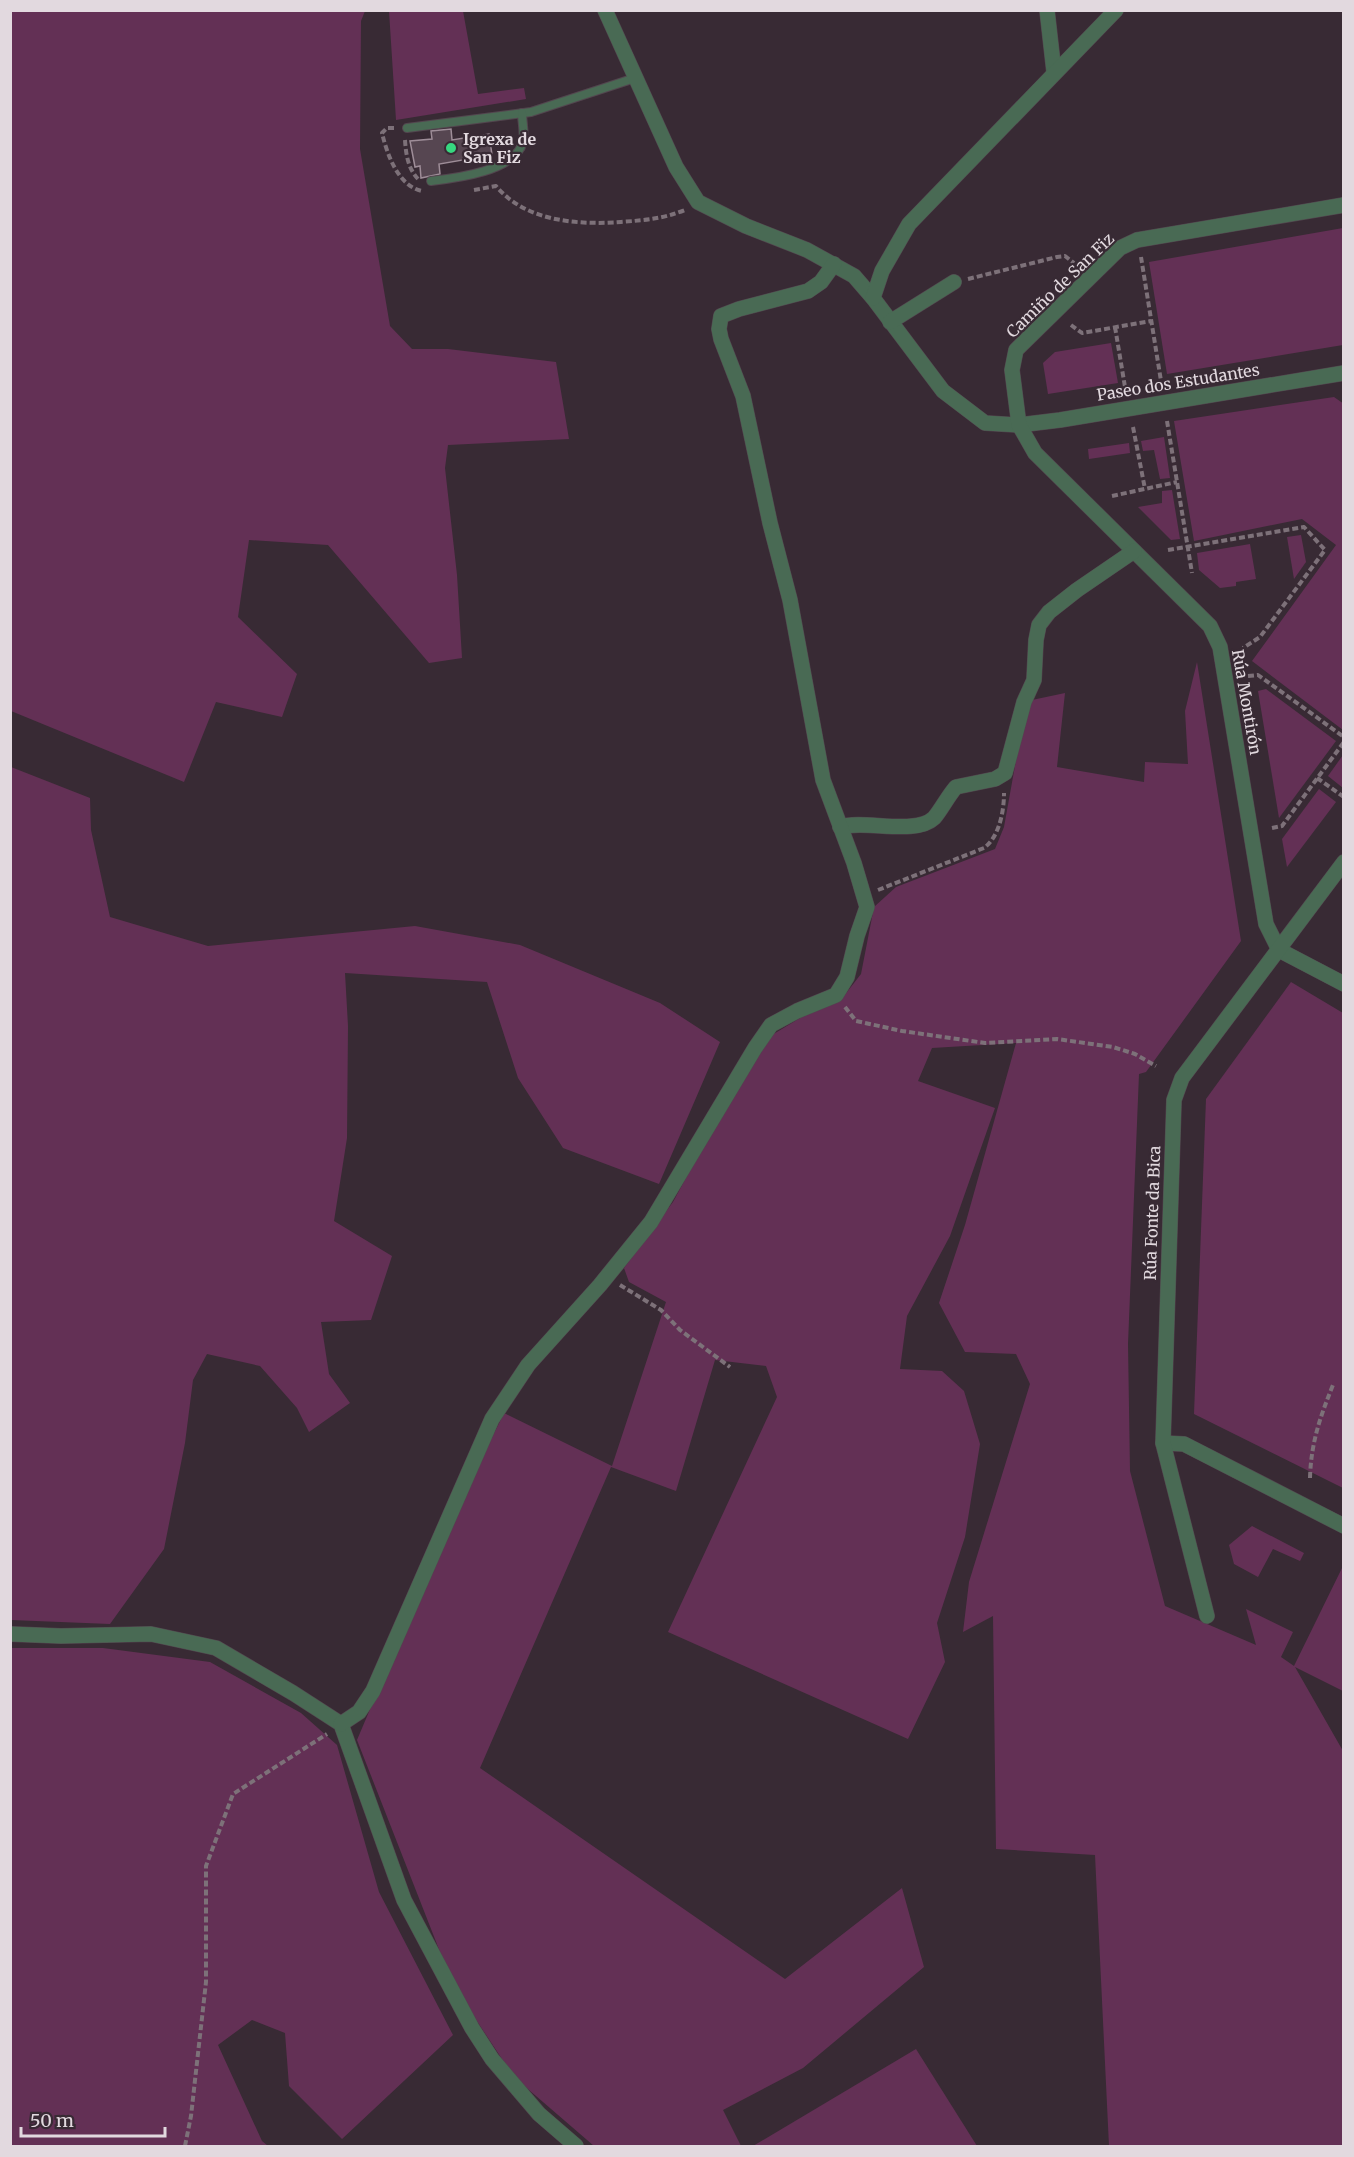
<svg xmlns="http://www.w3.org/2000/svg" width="1354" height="2157" viewBox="0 0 1354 2157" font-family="Merriweather,serif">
	<rect width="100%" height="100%" fill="#382a34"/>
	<!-- green -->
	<g fill="#633055">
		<path d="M 10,11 L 365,11 L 361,21 L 360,149 L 390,326 L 412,349 L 448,349 L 556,362 L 569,439 L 448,445 L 445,468 L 457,575 L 462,658 L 429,663 L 328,545 L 249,540 L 238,617 L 297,674 L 282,717 L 216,702 L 184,782 L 11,711 Z"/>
		<path d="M 389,11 L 463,11 L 478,94 L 524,88 L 526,99 L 396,120 Z"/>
		<path d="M 1343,228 L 1343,345 L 1167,374 L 1149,262 Z"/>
		<path d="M 1111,343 L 1118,383 L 1048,394 L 1043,363 L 1055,352 Z"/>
		<path d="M 1334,397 L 1344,404 L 1343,730 L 1252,661 L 1336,545 L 1302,519 L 1194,541 L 1174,421 Z"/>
		<path d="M 1164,437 L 1170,478 L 1160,479 L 1154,450 L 1143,451 L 1141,441 Z"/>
		<path d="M 1129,443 L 1130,453 L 1089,459 L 1088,449 Z"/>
		<path d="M 1172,490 L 1180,539 L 1171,540 L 1138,507 L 1162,503 L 1162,491 Z"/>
		<path d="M 1301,535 L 1306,562 L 1294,579 L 1287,537 Z"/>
		<path d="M 1250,544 L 1256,579 L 1236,582 L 1236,586 L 1220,588 L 1199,570 L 1197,553 Z"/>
		<path d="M 1197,662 L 1241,941 L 1146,1072 L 1139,1074 L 1128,1344 L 1130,1471 L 1165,1606 L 1256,1645 L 1246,1609 L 1293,1632 L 1281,1657 L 1294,1666 L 1343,1566 L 1343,1691 L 1295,1667 L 1343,1751 L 1343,2146 L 1109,2146 L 1095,1855 L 996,1849 L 993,1616 L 963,1632 L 969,1582 L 1030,1384 L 1016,1354 L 965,1352 L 939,1303 L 965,1225 L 1016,1043 L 932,1048 L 918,1081 L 995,1108 L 950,1236 L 907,1316 L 900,1369 L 942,1371 L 964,1391 L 980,1444 L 965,1537 L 937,1623 L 945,1662 L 908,1739 L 668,1632 L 777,1397 L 766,1366 L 715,1360 L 676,1491 L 611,1467 L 480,1768 L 785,1979 L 902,1888 L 924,1967 L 803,2068 L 723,2110 L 741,2146 L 594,2146 L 514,2077 L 453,1985 L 357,1740 L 440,1544 L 504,1413 L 612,1466 L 666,1302 L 629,1282 L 624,1268 L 673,1202 L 729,1098 L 767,1038 L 810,1012 L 840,1001 L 861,974 L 874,907 L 896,887 L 995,849 L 1004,827 L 1020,738 L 1032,700 L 1065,693 L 1057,767 L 1144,782 L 1145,762 L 1188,764 L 1185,711 Z"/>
		<path d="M 1266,689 L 1336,741 L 1279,818 L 1258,691 Z"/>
		<path d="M 1343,755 L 1343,788 L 1328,776 Z"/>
		<path d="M 11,767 L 90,798 L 91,830 L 110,917 L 208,946 L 415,926 L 520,945 L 660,1003 L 720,1042 L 659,1184 L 563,1148 L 518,1078 L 487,982 L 345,973 L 348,1026 L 347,1138 L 334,1221 L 392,1256 L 371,1320 L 321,1322 L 329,1374 L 350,1403 L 309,1432 L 297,1408 L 260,1366 L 207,1354 L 193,1380 L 185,1443 L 164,1549 L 110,1624 L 11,1620 Z"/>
		<path d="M 1319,789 L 1336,802 L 1287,867 L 1282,839 Z"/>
		<path d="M 1291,982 L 1343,1013 L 1343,1488 L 1194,1414 L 1206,1099 Z"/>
		<path d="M 1252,1526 L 1304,1553 L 1300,1561 L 1273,1549 L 1258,1577 L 1234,1564 L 1229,1545 Z"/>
		<path d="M 11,1648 L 103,1648 L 210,1662 L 301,1713 L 337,1745 L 379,1892 L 453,2035 L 342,2139 L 289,2086 L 285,2033 L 252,2020 L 218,2045 L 262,2141 L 268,2146 L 11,2146 Z"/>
		<path d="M 916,2049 L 977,2146 L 753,2146 Z"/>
	</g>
	<!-- building -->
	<path fill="#564651" stroke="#9e8d98" stroke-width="1.5" d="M 451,129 L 452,140 L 489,134 L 492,155 L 439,164 L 440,174 L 421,178 L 420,166 L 415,167 L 410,141 L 432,139 L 431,131 Z"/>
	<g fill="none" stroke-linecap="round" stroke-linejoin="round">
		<!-- lane casing -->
		<g stroke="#53464f" stroke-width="10">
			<g id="lane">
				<path d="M 407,128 L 531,112 L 635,78"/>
				<path d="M 431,181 C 457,178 515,171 523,142 C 525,134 522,121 522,113"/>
			</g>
		</g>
		<!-- street casing -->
		<g stroke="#53464f" stroke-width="16">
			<g id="street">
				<path d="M 605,10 L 676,167 L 698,202 L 746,226 L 807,250 L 854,276 L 873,298 L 943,391 L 985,423 L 1019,425 L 1060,420 L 1344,373"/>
				<path d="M 1047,10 L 1054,72"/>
				<path d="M 1344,205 L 1137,240 L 1120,248 L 1016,350 L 1012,370 L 1019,425 L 1035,453 L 1210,626 L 1220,647 L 1266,924 L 1279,950 L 1344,984"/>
				<path d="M 873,298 L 882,271 L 909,224 L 1116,10"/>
				<path d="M 890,322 L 954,282"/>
				<path d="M 840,827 C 864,819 915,836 934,818 C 941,810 948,796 956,787 L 995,779 L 1005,773 L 1024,702 L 1034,680 L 1036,640 L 1039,625 L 1049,612 L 1077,590 L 1134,551"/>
				<path d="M 1163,1443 L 1184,1444 L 1344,1526"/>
				<path d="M 1207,1616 L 1163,1443 L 1174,1100 L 1182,1078 L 1344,862"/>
				<path d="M 10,1634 L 61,1636 L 151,1634 L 216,1648 L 293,1693 L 341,1724 L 404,1900 L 472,2028 L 492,2059 L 539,2114 L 576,2146"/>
				<path d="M 341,1724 L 359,1712 L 373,1691 L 492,1419 L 528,1365 L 600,1285 L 651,1222 L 755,1048 L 771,1025 L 797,1011 L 836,995 L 847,977 L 857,936 L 867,907 L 854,863 L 823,780 L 790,600 L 770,523 L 743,396 L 721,339 L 719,329 L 721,316 L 739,309 L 808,291 L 821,282 L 834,264"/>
			</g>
		</g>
		<!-- path -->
		<g stroke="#7d7179" stroke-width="4" stroke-dasharray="6 3" stroke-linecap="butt">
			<path d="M 394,128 L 387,128 L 382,133 C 387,154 398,186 422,191"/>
			<path d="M 405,140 C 406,155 408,169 419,180"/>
			<path d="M 474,190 L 496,186 C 526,222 578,225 621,222 C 646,220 662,219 685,210"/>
			<path d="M 1141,257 L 1161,381"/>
			<path d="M 968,279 L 1057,257 L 1065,256 L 1074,263"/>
			<path d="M 1071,325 L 1082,333 L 1151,321"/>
			<path d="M 1115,327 L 1125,387"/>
			<path d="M 1167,421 L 1192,573"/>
			<path d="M 1133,427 L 1145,489"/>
			<path d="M 1112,496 L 1177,482"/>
			<path d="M 1168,550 L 1304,527 L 1325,550 L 1260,637 L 1243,648"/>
			<path d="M 1248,676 L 1258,675 L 1344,737"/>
			<path d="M 1317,778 L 1344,797"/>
			<path d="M 1272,828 L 1282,826 L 1344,742"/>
			<path d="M 878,890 L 984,848 C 999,837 1004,812 1004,793"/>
			<path d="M 845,1007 L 856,1021 L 902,1031 L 985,1043 L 1057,1039 L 1113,1047 L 1135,1054 L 1156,1066"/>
			<path d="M 620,1285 L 661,1310 L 680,1330 L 730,1367"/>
			<path d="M 1310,1478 C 1311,1443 1320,1417 1333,1385"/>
			<path d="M 185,2146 L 191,2116 L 206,1982 L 206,1866 L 233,1794 L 327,1734"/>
		</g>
		<!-- lane -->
		<use href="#lane" stroke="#496a54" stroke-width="8"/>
		<!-- street -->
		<use href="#street" stroke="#496a54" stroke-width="15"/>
	</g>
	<!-- markers -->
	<circle fill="#37d880" stroke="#382a34" stroke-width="2" cx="451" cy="148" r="6"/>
	<g text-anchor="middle" stroke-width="4.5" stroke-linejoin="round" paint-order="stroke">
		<!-- poi labels -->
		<g font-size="16" font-weight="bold" fill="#e2d9df" stroke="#382a34" text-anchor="start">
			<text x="463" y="145">Igrexa de<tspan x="463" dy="18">San Fiz</tspan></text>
		</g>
		<!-- street labels -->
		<g font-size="16" fill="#e2d9df" stroke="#382a34">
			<text transform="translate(1060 285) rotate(-44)" y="6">Camiño de San Fiz</text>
			<text transform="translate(1178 382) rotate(-9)" y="6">Paseo dos Estudantes</text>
			<text transform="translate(1247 702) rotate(80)" y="6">Rúa Montirón</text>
			<text transform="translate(1152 1213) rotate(-88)" y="6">Rúa Fonte da Bica</text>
		</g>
	</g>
	<!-- border -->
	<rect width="1354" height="2157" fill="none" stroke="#e2d9df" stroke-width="24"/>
	<!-- scale -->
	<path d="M21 2127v9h144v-9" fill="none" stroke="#e2d9df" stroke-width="3"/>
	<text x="30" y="2127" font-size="18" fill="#e2d9df" stroke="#382a34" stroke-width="4.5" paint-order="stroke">50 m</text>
</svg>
